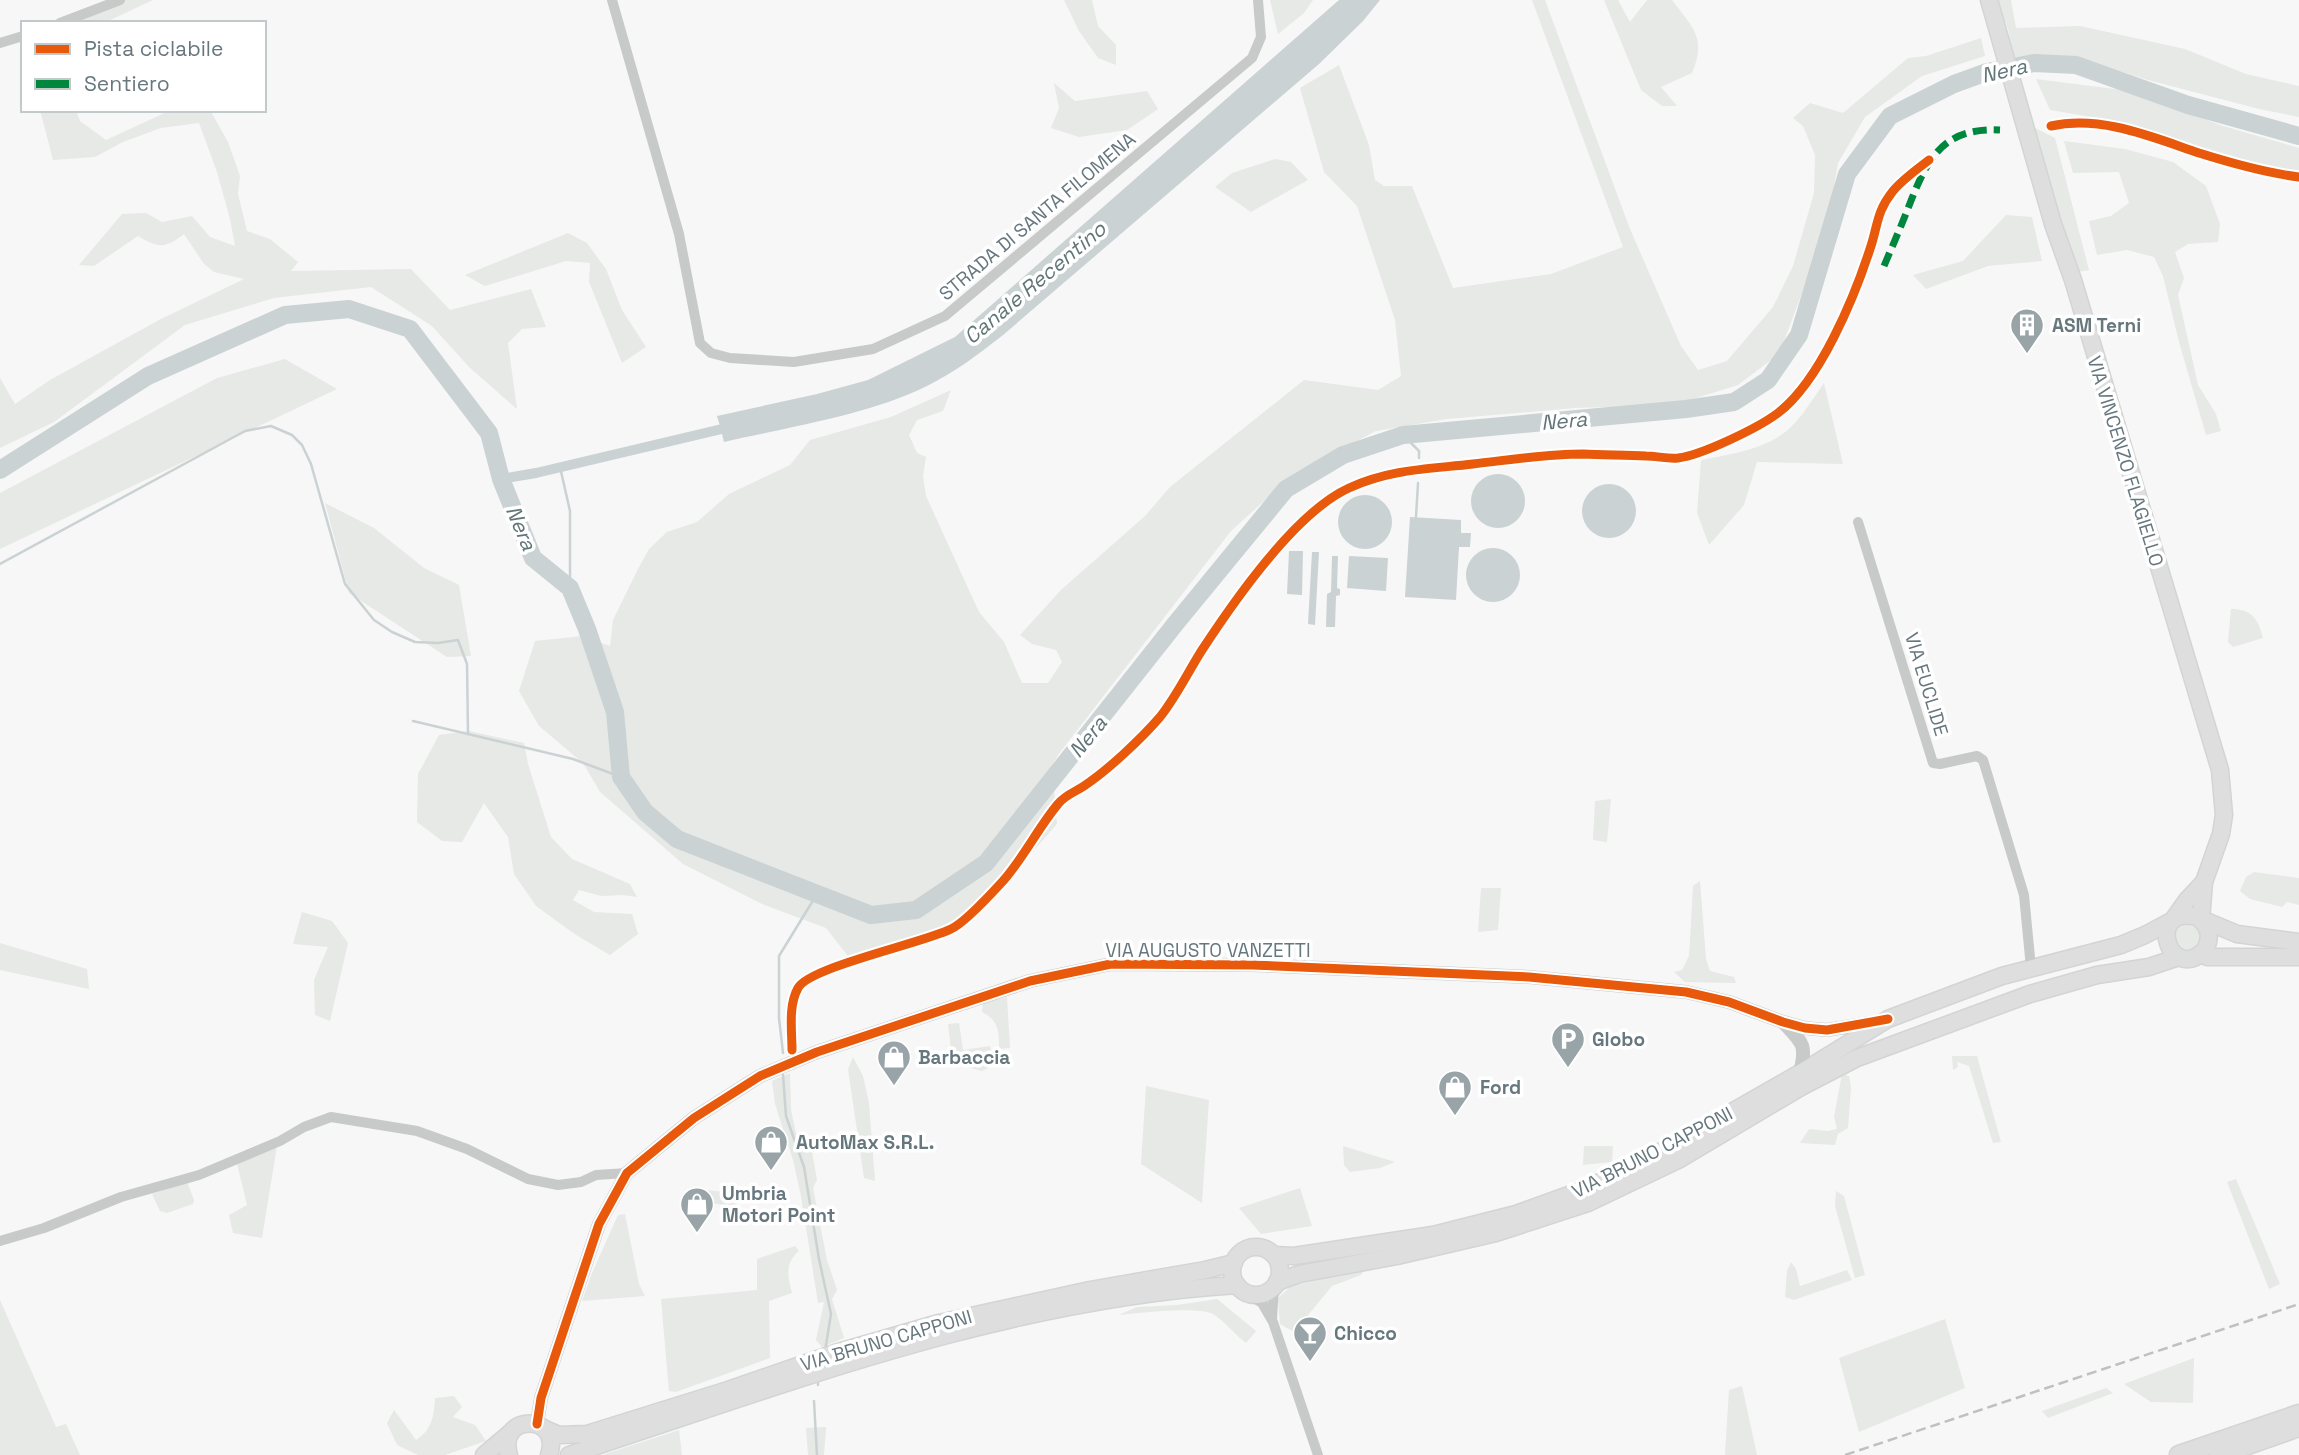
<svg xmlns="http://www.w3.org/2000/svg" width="2299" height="1455" viewBox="0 0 2299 1455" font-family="'Space Grotesk',sans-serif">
	<rect width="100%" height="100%" fill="#f7f7f7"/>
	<!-- green -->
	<g fill="#e6e9e5">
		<path d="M 121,0 L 153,0 L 104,23 L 67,23 Z"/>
		<path d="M 1064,0 L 1092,0 L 1098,26 L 1116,45 L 1116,65 L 1098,58 L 1079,31 Z"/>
		<path d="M 1270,0 L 1313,0 L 1304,13 L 1278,34 Z"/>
		<path d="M 1532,0 L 1545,0 L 1630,229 L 1681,346 L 1698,370 L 1727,361 L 1773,307 L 1793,266 L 1814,193 L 1815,155 L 1803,126 L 1793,118 L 1810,103 L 1843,113 L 1908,58 L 1926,56 L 1981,38 L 1985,56 L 1922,76 L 1865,117 L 1838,163 L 1827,227 L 1779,354 L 1738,385 L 1674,405 L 1575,408 L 1447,419 L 1376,431 L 1295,473 L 1231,531 L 1058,755 L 1052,766 L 1057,824 L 1012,875 L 943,934 L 851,960 L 826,928 L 762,904 L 683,864 L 600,792 L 583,763 L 539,726 L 519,691 L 535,641 L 582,636 L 610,646 L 613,620 L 638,569 L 649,549 L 667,532 L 697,522 L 729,494 L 790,465 L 810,440 L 891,417 L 951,390 L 943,411 L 917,420 L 909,435 L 917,453 L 926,457 L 923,476 L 926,496 L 979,612 L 1004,642 L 1022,683 L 1048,683 L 1062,662 L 1056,650 L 1032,644 L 1020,635 L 1061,590 L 1145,516 L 1170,487 L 1304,380 L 1378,390 L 1401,376 L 1395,320 L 1357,206 L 1324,172 L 1300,88 L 1339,65 L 1369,145 L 1375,180 L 1384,186 L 1412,186 L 1453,288 L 1551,274 L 1623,247 Z"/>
		<path d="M 1604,0 L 1618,0 L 1630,22 L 1647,0 L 1672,0 C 1693,28 1707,38 1692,73 L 1661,87 L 1677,106 L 1662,106 L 1641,90 Z"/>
		<path d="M 1997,0 L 2011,0 L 2016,28 L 2080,26 L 2185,49 L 2246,74 L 2299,86 L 2299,117 L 2259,109 L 2148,80 L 2076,57 L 2014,57 L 2008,29 Z"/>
		<path d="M 2036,79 L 2131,91 L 2223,126 L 2299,148 L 2299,180 L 2192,149 L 2133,124 L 2050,110 Z"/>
		<path d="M 1054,83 L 1075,101 L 1147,91 L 1158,109 L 1127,130 L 1079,137 L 1051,128 L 1059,108 Z"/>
		<path d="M 40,110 L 76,110 L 80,121 L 106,140 L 171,110 L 210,110 L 228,142 L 240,176 L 238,194 L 247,231 L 270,239 L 298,262 L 291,271 L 411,269 L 450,310 L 531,289 L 546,327 L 522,329 L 508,343 L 517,409 L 469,367 L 432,326 L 371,287 L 274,298 L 185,325 L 54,422 L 0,448 L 0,378 L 15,404 L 50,380 L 161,319 L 244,279 L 214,272 L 204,264 L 184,234 C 165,249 158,248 138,236 L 94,266 L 79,265 L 122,214 L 146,213 L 162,222 L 192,216 L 210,237 L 235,246 L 230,219 L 217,172 L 199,123 L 161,128 L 123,142 L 95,157 L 53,160 Z"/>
		<path d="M 2035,128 L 2055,138 L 2089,270 L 2071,273 Z"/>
		<path d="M 2064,141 L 2125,149 L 2173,162 L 2206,186 L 2220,224 L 2218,242 L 2188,244 L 2175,252 L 2184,278 L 2178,295 L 2198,385 L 2216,414 L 2221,431 L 2206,435 L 2179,342 L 2163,276 L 2154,257 L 2127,250 L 2097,255 L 2089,221 L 2111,216 L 2129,203 L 2119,172 L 2073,173 Z"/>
		<path d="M 1275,159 L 1291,162 L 1308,180 L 1251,212 L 1215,187 L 1232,173 Z"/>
		<path d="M 2006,215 L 2032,217 L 2042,261 L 1988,266 L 1926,289 L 1913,275 L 1963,261 Z"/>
		<path d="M 568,233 L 587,243 L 606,269 L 622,310 L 646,347 L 622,363 L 589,282 L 590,263 L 566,261 L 485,286 L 465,275 Z"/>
		<path d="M 285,359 L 337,389 L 0,549 L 0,493 L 217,378 Z"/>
		<path d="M 1824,383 L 1843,464 L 1757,462 L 1744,505 L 1709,545 L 1697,513 L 1701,460 C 1731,454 1769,449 1792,426 C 1804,414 1814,397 1824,383 Z"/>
		<path d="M 325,503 L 374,528 L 424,568 L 459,585 L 471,656 L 447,657 L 349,593 Z"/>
		<path d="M 2231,609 C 2251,609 2258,618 2263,638 L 2233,647 L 2228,642 Z"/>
		<path d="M 469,731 L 524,743 L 528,764 L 551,837 L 572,859 L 630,884 L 637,897 L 623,895 L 601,896 L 579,890 L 573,900 L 594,912 L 632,914 L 638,934 L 610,955 L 576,935 L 536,906 L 514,874 L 508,837 L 484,803 L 462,842 L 442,841 L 417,822 L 418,774 L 439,735 Z"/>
		<path d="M 1611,799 L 1607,842 L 1593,840 L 1595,801 Z"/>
		<path d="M 2254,872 L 2299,878 L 2299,905 L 2287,902 L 2282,907 L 2250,899 L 2240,891 L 2246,877 Z"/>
		<path d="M 1700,881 L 1706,959 L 1710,971 L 1734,977 L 1736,983 L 1685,982 L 1674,972 L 1682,970 L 1689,956 L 1693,886 Z"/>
		<path d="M 1481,888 L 1501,888 L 1498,930 L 1478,932 Z"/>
		<path d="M 302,912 L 332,921 L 348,943 L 330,1021 L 315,1015 L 314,980 L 328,947 L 293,944 Z"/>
		<circle cx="2188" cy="937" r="13"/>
		<path d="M 1233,940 L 1291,942 L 1291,953 L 1232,952 Z"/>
		<path d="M 0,943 L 87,969 L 89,989 L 0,970 Z"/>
		<path d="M 1007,997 L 1010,1048 L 999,1049 C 999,1032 999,1020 982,1012 L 983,1003 Z"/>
		<path d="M 959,1023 L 963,1050 L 990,1046 L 994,1065 L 982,1071 L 956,1064 L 951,1049 L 948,1024 Z"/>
		<path d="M 1952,1056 L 1977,1056 L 2001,1142 L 1993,1143 L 1969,1066 L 1957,1062 L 1958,1067 L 1953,1070 Z"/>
		<path d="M 853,1057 L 863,1076 L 869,1103 L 875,1181 L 864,1178 L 848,1069 Z"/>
		<path d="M 790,1073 L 791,1110 L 800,1151 L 812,1151 L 817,1180 L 813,1188 L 827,1260 L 837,1290 L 832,1299 L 844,1338 L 822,1347 L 816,1340 L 824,1302 L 818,1303 L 801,1196 L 793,1160 L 775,1104 L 772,1081 Z"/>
		<path d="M 1842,1074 L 1849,1076 L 1851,1087 L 1848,1128 L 1838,1134 L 1835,1145 L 1800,1143 L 1809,1129 L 1828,1131 L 1837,1129 L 1834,1117 Z"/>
		<path d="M 1146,1086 L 1209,1100 L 1202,1203 L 1141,1164 Z"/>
		<path d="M 277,1146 L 262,1238 L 233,1233 L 229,1215 L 247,1205 L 237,1164 Z"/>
		<path d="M 1343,1146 L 1395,1162 L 1380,1168 L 1350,1172 L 1344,1165 Z"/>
		<path d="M 1584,1146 L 1613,1146 L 1612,1162 L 1583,1165 Z"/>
		<path d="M 2236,1179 L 2280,1284 L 2269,1289 L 2227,1182 Z"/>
		<path d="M 187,1182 L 194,1200 L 193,1204 L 167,1213 L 160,1211 L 152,1194 Z"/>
		<path d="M 1300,1188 L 1312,1226 L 1261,1234 L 1239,1208 Z"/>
		<path d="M 693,1189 L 738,1193 L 740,1202 L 734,1206 L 692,1201 Z"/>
		<path d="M 1836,1191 L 1844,1196 L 1865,1275 L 1855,1278 L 1835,1206 Z"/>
		<path d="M 625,1214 L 639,1284 L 645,1296 L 582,1301 L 592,1273 L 618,1215 Z"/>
		<path d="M 795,1246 L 799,1251 C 784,1263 788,1277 792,1293 L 769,1301 L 770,1358 L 676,1392 L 669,1391 L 661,1299 L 757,1290 L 757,1259 Z"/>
		<path d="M 1791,1262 L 1796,1269 L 1800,1286 L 1847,1270 L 1852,1280 L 1794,1300 L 1785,1297 L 1787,1271 Z"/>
		<path d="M 1366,1267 L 1361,1275 L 1332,1286 L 1294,1332 L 1280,1324 L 1278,1298 L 1291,1286 Z"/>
		<path d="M 1217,1299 L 1256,1331 L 1246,1343 C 1234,1334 1226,1322 1213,1314 C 1197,1306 1139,1313 1119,1315 L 1137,1307 L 1177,1305 Z"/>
		<path d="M 0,1300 L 56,1427 L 66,1424 L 80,1455 L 0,1455 Z"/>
		<path d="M 1945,1319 L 1965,1388 L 1859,1432 L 1839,1358 Z"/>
		<path d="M 2194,1358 L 2193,1403 L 2151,1402 L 2124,1384 Z"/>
		<path d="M 1742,1386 L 1757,1455 L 1725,1455 L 1729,1390 Z"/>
		<path d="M 2106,1388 L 2113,1393 L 2048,1418 L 2042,1411 Z"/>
		<path d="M 454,1396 L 462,1407 L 453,1417 L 475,1425 L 486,1441 L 445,1455 L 418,1455 L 397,1445 L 387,1423 L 394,1410 L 416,1440 C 432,1430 434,1416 435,1398 Z"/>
		<path d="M 826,1427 L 824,1455 L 808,1455 L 806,1428 Z"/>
		<path d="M 679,1430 L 682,1455 L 602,1455 Z"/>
	</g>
	<!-- water -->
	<g fill="#cad2d4">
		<path d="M 1339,0 L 1380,0 L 1363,21 L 1319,64 L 1003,335 C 979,354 955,372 927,386 C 869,415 788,427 724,442 L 722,434 L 731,427 L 720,426 L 717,416 L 817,394 L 868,380 L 955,337 Z"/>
		<circle cx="1498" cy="501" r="27"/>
		<circle cx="1609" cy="511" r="27"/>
		<circle cx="1365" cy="522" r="27"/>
		<path d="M 1410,517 L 1461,520 L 1461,533 L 1471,533 L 1470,547 L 1459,547 L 1456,600 L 1405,597 Z"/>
		<circle cx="1493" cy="575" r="27"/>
		<path d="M 1289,551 L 1303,551 L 1302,595 L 1287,594 Z"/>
		<path d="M 1312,552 L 1319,552 L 1315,625 L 1308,624 Z"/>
		<path d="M 1332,556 L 1338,556 L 1337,588 L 1340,589 L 1340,595 L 1336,596 L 1335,627 L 1326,627 L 1327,594 L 1331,592 Z"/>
		<path d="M 1349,556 L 1388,558 L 1386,591 L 1347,588 Z"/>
	</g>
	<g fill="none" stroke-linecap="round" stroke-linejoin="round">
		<!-- stream -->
		<g stroke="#cad2d4" stroke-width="2.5">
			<path d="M 1403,435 L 1419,451 L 1419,458"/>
			<path d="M 560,467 L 570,511 L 570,588"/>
			<path d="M 1416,517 L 1418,483"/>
			<path d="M 0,564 L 245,431 L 271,426 L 292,435 L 302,445 L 311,464 L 345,584 L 374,620 L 392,632 L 415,642 L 438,643 L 458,640 L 467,664 L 468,734"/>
			<path d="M 413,721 L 573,759 L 621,777"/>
			<path d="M 783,1053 L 779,1018 L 779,956 L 817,894"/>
			<path d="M 783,1075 L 786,1116 L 804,1167 L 819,1259 L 831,1314 L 825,1351"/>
			<path d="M 818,1385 L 818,1382"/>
			<path d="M 814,1401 L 817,1455"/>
		</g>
		<!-- canal -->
		<path stroke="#cad2d4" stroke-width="10" d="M 501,479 L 536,473 L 743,424"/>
		<!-- river -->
		<path stroke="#cad2d4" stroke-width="18" d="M 0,470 L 148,376 L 285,315 L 349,309 L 410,329 L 489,433 L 501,479 L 533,558 L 570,588 L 587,629 L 615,712 L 621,777 L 645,812 L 677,839 L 871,915 L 916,910 L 986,863 L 1176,623 L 1286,489 L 1343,455 L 1403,435 L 1686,409 L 1734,402 L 1768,380 L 1799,335 L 1847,174 L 1890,116 L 1954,84 L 1987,72 L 2034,63 L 2076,65 L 2188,105 L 2299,136"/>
		<!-- secondary casing -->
		<g stroke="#d3d4d5" stroke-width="19">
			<g id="secondary">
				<path d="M 1989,0 L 2053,224 L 2073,280 L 2220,770 L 2224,815 L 2221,834 L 2204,882 L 2201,920"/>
				<path d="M 2201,920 C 2210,929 2211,938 2205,950 C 2170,985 2145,908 2194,916 L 2237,934 L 2299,942"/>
				<path d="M 2200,954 L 2208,957 L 2299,957"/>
				<circle cx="1256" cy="1271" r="24"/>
				<path d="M 1274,1255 L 1294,1256 L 1433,1235 L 1516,1214 L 1588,1188 L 1674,1145 L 1800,1073 L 1888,1019 L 2002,976 L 2121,945 L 2145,935 L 2173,920 L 2187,900 L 2204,882"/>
				<path d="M 1277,1282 L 1299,1274 L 1397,1256 L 1496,1233 L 1588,1203 L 1678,1160 L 1801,1087 L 1857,1058 L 2030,994 L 2097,975 L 2149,967 L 2179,957"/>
				<path d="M 545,1429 L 559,1435 L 587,1434 L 728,1390 L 835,1353 L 939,1323 L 1090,1290 L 1205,1270 L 1234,1263"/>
				<path d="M 484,1455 L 510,1433"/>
				<path d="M 509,1455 C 496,1413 563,1413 549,1455"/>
				<path d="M 569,1455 C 787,1384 1006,1299 1237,1285"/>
			</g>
		</g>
		<!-- trunk casing -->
		<g stroke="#d3d4d4" stroke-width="21">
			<g id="trunk">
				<path d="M 2179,1455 L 2299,1414"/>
				<path d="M 2219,1455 L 2299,1427"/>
			</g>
		</g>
		<!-- minor -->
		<g stroke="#c8caca" stroke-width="10">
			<path d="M 612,0 L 679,234 L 700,343 L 711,353 L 730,358 L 794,362 L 873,349 L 945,316 L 1252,58 L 1261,37 L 1258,0"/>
			<path d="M 60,23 L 120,0"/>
			<path d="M 0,43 L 23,36"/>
			<path d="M 1858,522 L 1933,763 L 1940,764 L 1977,756 L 1983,760 L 2024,895 L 2031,968"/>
			<path d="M 0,1241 L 44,1228 L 121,1197 L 199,1175 L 280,1141 L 304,1127 L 331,1117 L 417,1131 L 467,1149 L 528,1179 L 558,1185 L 581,1182 L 596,1175 L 627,1173"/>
			<path d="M 1247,1293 L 1262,1303 L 1273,1322 L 1318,1455"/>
			<path d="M 1272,1319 L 1274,1287"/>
		</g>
		<!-- tertiary -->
		<g stroke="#c8caca" stroke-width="14">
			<path d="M 1784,1023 C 1803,1043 1807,1045 1800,1073"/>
			<path d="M 537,1424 L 541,1398 L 599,1224 L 627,1173 L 694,1118 L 760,1076 L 817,1052 L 1030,981 L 1111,964 L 1252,965 L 1529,977 L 1686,992 L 1729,1002 L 1783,1022 L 1805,1028 L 1827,1030 L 1882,1021"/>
		</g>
		<!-- secondary -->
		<use href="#secondary" stroke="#dedede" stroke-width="16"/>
		<!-- trunk -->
		<use href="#trunk" stroke="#dedede" stroke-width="18"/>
		<!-- rail -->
		<path stroke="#bec1c1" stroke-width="2.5" stroke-dasharray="10 5" stroke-linecap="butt" d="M 1845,1455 L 2299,1304"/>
		<!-- quiet -->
		<path stroke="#00873e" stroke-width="7" stroke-dasharray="14 7" stroke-linecap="butt" d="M 1884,266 C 1892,247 1900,229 1907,211 C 1926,162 1940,127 2000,130"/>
		<!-- cycleway casing -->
		<g stroke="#fff" stroke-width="13">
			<g id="cycleway">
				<path d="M 2051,126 C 2101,115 2152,137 2199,153 C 2231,163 2266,173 2299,177"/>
				<path d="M 792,1050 C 792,1031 788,1006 798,988 C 809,967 923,943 951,929 C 966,922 991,894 1003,881 C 1024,857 1038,828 1058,804 C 1065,795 1075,792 1084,786 C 1108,770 1141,739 1160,717 C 1176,697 1188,672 1202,650 C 1234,601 1296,512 1349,488 C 1389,469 1430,469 1473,464 C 1509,460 1546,454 1583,454 C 1604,455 1625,455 1646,456 C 1657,456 1667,459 1678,458 C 1702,455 1758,428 1778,413 C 1820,381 1854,298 1870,249 C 1878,226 1876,212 1893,191 C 1903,179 1916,170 1929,160"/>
				<path d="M 537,1424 L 541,1398 L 599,1224 L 627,1173 L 694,1118 L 760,1076 L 817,1052 L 1030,981 L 1111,964 L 1252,965 L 1529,977 L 1686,992 L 1729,1002 L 1783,1022 L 1805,1028 L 1827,1030 L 1888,1019"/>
			</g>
		</g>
		<!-- cycleway -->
		<use href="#cycleway" stroke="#e8590c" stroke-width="9"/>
	</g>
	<!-- icons -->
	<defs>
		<g id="building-pin" transform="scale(1.75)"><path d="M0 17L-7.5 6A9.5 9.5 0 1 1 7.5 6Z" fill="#99a4a8" stroke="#fff"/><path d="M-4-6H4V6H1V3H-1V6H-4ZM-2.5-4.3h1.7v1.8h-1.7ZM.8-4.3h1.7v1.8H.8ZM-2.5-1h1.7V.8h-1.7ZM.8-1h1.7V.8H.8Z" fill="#fff"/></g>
		<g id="parking-pin" transform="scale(1.75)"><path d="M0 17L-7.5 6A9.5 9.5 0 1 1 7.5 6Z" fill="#99a4a8" stroke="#fff"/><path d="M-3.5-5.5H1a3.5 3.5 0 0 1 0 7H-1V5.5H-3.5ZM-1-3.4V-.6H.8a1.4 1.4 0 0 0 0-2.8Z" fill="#fff"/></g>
		<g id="shop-pin" transform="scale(1.75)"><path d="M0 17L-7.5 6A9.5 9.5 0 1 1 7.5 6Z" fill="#99a4a8" stroke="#fff"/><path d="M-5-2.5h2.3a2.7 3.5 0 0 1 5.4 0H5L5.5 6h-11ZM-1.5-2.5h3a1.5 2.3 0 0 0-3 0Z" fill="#fff"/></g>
		<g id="bar-pin" transform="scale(1.75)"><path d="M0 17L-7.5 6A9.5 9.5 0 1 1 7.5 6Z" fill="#99a4a8" stroke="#fff"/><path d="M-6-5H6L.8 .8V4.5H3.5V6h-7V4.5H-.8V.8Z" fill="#fff"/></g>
	</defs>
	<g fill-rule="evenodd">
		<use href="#building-pin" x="2027" y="325"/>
		<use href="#parking-pin" x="1568" y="1039"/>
		<use href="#shop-pin" x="894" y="1057"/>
		<use href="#shop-pin" x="1455" y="1087"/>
		<use href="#shop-pin" x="771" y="1142"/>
		<use href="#shop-pin" x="697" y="1204"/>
		<use href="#bar-pin" x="1310" y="1333"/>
	</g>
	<g text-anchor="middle" stroke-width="7" stroke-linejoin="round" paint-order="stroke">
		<!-- street labels -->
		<g font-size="19" fill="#66777e" stroke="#fff">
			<text transform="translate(1037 216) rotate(-40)" y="7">STRADA DI SANTA FILOMENA</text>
			<text transform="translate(2126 461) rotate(73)" y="7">VIA VINCENZO FLAGIELLO</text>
			<text transform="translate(1927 684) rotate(73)" y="7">VIA EUCLIDE</text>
			<text x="1208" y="957">VIA AUGUSTO VANZETTI</text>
			<text transform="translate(1652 1152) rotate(-27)" y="7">VIA BRUNO CAPPONI</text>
			<text transform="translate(886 1340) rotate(-16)" y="7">VIA BRUNO CAPPONI</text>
		</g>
		<!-- poi labels -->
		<g font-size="19" font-weight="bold" fill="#66777e" stroke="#fff" text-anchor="start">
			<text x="2052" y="332">ASM Terni</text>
			<text x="1592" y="1046">Globo</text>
			<text x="918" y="1064">Barbaccia</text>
			<text x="1480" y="1094">Ford</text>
			<text x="796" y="1149">AutoMax S.R.L.</text>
			<text x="722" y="1200">Umbria<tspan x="722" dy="22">Motori Point</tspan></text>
			<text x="1334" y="1340">Chicco</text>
		</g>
		<!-- water labels -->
		<g font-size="21" font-style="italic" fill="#617578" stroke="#fff">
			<text transform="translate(2004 71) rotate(-13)" y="7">Nera</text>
			<text transform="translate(1035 283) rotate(-40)" y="7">Canale Recentino</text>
			<text transform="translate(1564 421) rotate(-5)" y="7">Nera</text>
			<text transform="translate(521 528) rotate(67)" y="7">Nera</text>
			<text transform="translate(1088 737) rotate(-51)" y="7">Nera</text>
		</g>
	</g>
	<!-- legend -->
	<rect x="21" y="21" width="245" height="91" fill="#ffffff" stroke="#c2c9cb" stroke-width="2"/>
	<rect x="35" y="44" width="35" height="10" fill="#e8590c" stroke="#c2c9cb" stroke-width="2"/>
	<text x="84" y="56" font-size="21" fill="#66777e">Pista ciclabile</text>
	<rect x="35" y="79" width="35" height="10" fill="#00873e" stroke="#c2c9cb" stroke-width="2"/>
	<text x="84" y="91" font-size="21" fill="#66777e">Sentiero</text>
</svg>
